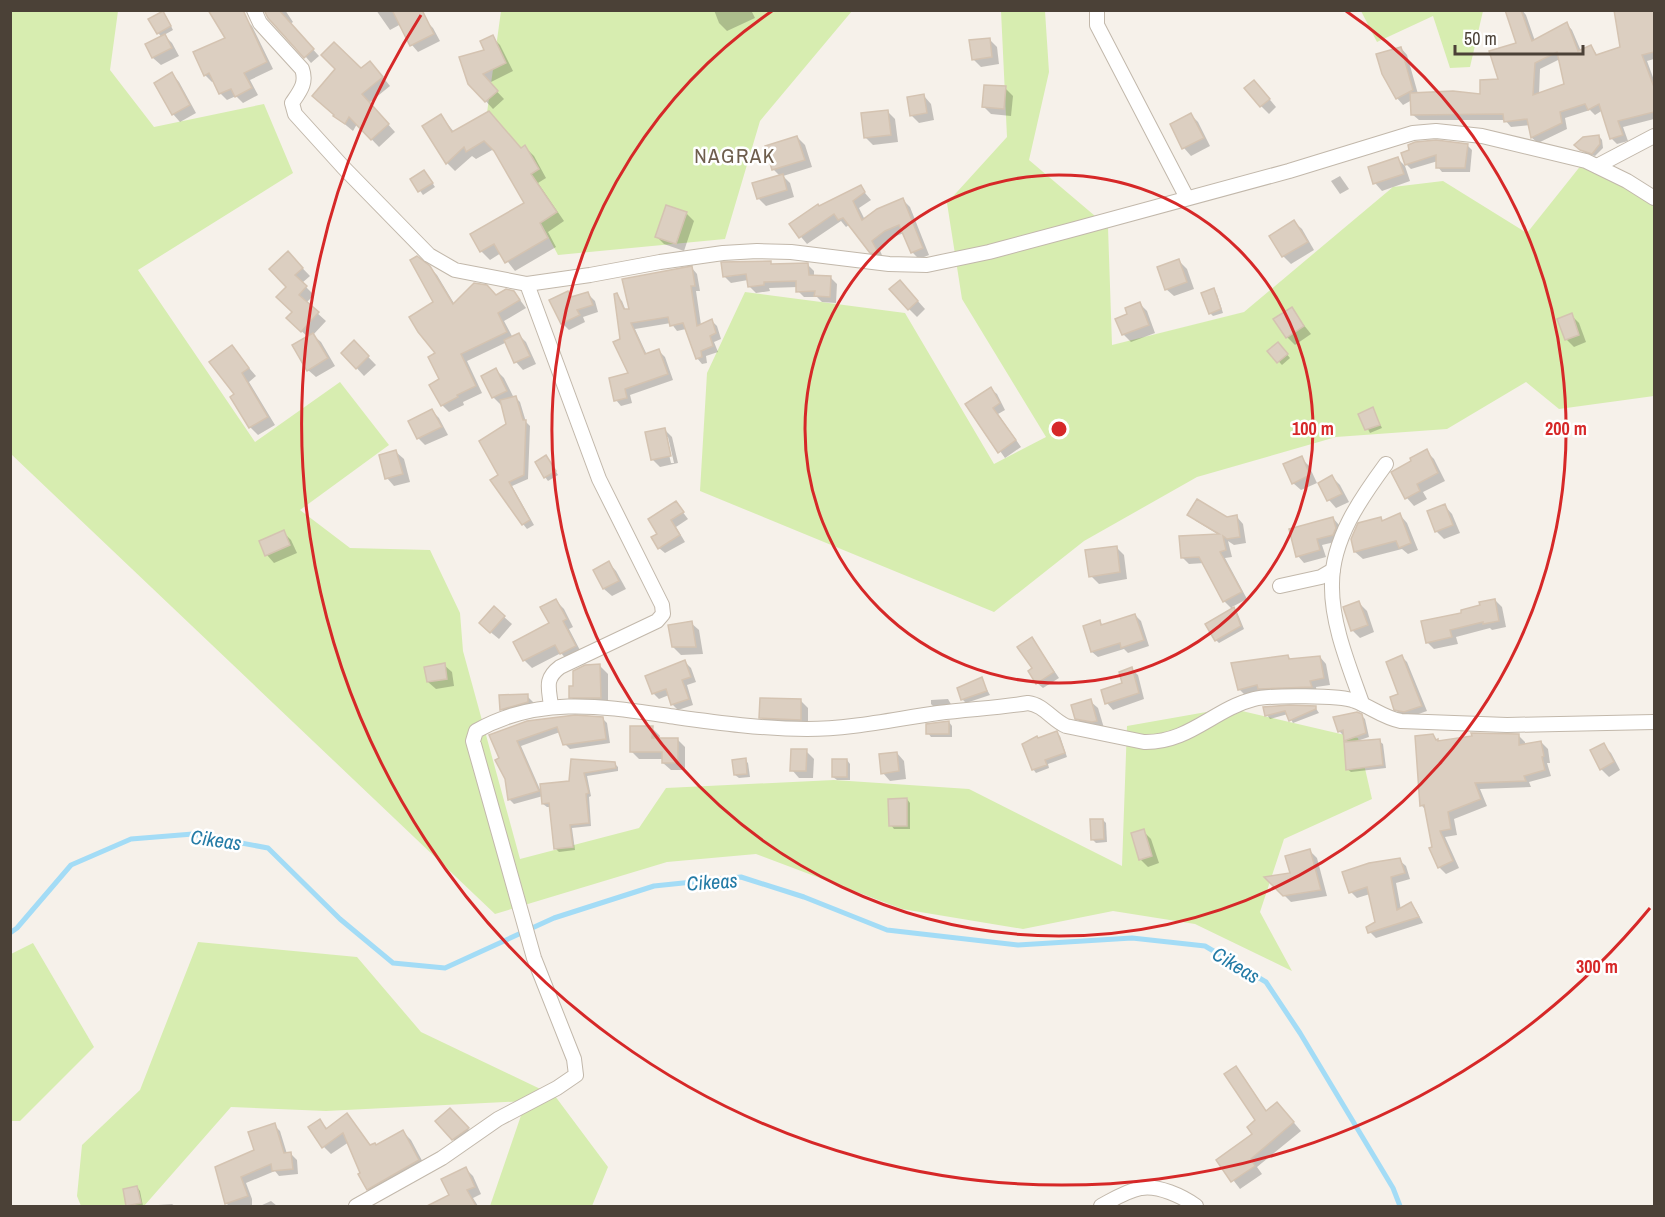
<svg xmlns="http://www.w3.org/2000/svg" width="1665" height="1217" viewBox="0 0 1665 1217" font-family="'Archivo Narrow',sans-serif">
	<rect width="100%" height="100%" fill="#f6f1ea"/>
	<!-- green -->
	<g fill="#d7edb0">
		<path d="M 10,11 L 118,11 L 110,70 L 154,127 L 264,104 L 293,173 L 138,270 L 255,442 L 340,382 L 389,445 L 300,510 L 350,548 L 430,550 L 460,613 L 463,651 L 520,859 L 639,828 L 666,788 L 834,780 L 969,789 L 1122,866 L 1127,726 L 1229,708 L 1358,738 L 1372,799 L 1284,839 L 1260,912 L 1292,971 L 1195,924 L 1113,911 L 1023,929 L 902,909 L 756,854 L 667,862 L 495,914 L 11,454 Z"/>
		<path d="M 501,11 L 852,11 L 760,121 L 725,239 L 558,255 L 486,120 Z"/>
		<path d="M 1001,11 L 1045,11 L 1049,72 L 1029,160 L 1108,227 L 1112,345 L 1244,312 L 1393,187 L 1443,181 L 1527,233 L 1582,164 L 1601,156 L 1654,202 L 1654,396 L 1559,409 L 1526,382 L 1447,429 L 1336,437 L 1197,477 L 1084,541 L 994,612 L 700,491 L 707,373 L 745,292 L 905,313 L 994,464 L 1046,437 L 962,299 L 947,203 L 1007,137 Z"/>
		<path d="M 1361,11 L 1483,11 L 1470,67 L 1450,68 L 1433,16 L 1377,42 Z"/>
		<path d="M 198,942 L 357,957 L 421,1032 L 555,1096 L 608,1167 L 592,1206 L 490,1206 L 526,1101 L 326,1111 L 231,1107 L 144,1206 L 81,1206 L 77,1196 L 82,1145 L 140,1090 Z"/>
		<path d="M 33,943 L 94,1047 L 20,1121 L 11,1121 L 11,954 Z"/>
	</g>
	<!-- shadow -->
	<g fill="#0003" fill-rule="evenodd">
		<path d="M 266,10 L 285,10 L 293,22 L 290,24 L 319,56 L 311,63 Z"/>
		<path d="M 376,10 L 408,10 L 426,21 L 433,28 L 440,41 L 418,52 L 412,45 L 401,24 L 390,30 Z"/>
		<path d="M 714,10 L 751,10 L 755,18 L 727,31 L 719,23 Z"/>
		<path d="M 1514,10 L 1522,10 L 1526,15 L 1535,41 L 1567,24 L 1572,30 L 1581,51 L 1591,46 L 1598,56 L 1621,48 L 1616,10 L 1654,10 L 1654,59 L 1647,61 L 1654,80 L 1654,119 L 1623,127 L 1628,141 L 1617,144 L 1611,138 L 1603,110 L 1595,115 L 1590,110 L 1565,118 L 1567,129 L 1538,143 L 1532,138 L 1530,125 L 1511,127 L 1505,120 L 1419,120 L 1413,115 L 1412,100 L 1403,105 L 1397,98 L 1401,48 L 1407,55 L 1418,94 L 1481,95 L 1500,81 L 1518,44 ZM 1560,59 L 1565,85 L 1539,94 L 1540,69 Z"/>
		<path d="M 166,16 L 173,30 L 164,35 L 172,43 L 179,56 L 161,65 L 153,58 L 147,45 L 161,37 L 150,19 Z"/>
		<path d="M 245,19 L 252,26 L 273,69 L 250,80 L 258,95 L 243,103 L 236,96 L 227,100 L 220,93 L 214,81 L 212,82 L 205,75 L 227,39 Z"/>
		<path d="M 492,37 L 500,45 L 513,71 L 489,83 L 504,99 L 493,109 L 469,83 Z"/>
		<path d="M 989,39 L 997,47 L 999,64 L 981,67 L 973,59 Z"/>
		<path d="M 337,69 L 378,71 L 390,86 L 369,103 L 395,132 L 379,147 L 357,124 L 353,131 L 335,116 Z"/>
		<path d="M 172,74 L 179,82 L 196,113 L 180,122 L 173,114 Z"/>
		<path d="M 1005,88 L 1013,96 L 1011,116 L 991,114 L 983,106 Z"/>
		<path d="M 1261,89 L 1276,107 L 1269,114 L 1261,106 Z"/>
		<path d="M 924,96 L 931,104 L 934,120 L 919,123 L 911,115 Z"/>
		<path d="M 887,111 L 895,119 L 898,142 L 873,145 L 866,138 Z"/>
		<path d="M 1191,115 L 1198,122 L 1210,146 L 1191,156 L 1184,148 Z"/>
		<path d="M 441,116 L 454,132 L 521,150 L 525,147 L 534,156 L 546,178 L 538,183 L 564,221 L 548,232 L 556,247 L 515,271 L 501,253 L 490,260 L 481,251 L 526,204 L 494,149 L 476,159 L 472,156 L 455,171 L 447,163 Z"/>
		<path d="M 1599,136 L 1602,140 L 1603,148 L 1595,156 L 1585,153 L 1577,145 Z"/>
		<path d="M 797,137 L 805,145 L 812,167 L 783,176 L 790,183 L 794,197 L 766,206 L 758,198 L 780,176 L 773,169 Z"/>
		<path d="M 1467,145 L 1472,150 L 1470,172 L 1442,172 L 1438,167 L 1438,161 L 1411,169 L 1406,164 Z"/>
		<path d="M 1398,159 L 1405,166 L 1410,181 L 1382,191 L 1375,183 Z"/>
		<path d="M 427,175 L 435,187 L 423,195 L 412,179 Z"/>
		<path d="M 1340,176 L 1349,189 L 1340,194 L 1331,181 Z"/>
		<path d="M 860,187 L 871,200 L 859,208 L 865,220 L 903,200 L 910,207 L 929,255 L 919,259 L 912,252 L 904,233 L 893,237 L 879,248 L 884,260 L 879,259 L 871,252 L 850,224 L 846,227 L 841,221 L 807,244 L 791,225 Z"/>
		<path d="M 686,213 L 694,221 L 684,251 L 664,244 L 657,237 Z"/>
		<path d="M 1294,222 L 1302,229 L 1314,250 L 1291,264 L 1283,256 L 1271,236 Z"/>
		<path d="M 288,253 L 310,276 L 302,283 L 314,295 L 306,303 L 326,321 L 313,335 L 321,342 L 335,366 L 316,377 L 308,370 L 308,337 L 296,326 L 288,287 Z"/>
		<path d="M 1179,261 L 1187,269 L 1194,289 L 1174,296 L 1166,289 Z"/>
		<path d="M 808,265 L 814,271 L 814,277 L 831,278 L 837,284 L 836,303 L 822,302 L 817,297 L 804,297 L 798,291 L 798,287 L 769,288 L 770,291 L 756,293 L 749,286 L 748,280 L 731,283 L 725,277 Z"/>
		<path d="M 429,267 L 437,275 L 455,305 L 514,292 L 526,308 L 504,321 L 513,338 L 519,335 L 526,342 L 536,364 L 523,370 L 516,362 L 507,342 L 467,361 L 482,393 L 463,402 L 464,405 L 449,412 L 442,405 L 435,303 Z"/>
		<path d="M 692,268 L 697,274 L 700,291 L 696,291 L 701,325 L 712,321 L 717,326 L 721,339 L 714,342 L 718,352 L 706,356 L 707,363 L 702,364 L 697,358 L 686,329 L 677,331 L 671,323 L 635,329 L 647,355 L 659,351 L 665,357 L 673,380 L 630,395 L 632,403 L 621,406 L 616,400 L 630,374 L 621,340 L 616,295 L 622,301 L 626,311 L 631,310 Z"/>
		<path d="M 907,289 L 925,309 L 917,317 L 909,309 Z"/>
		<path d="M 1213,290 L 1217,294 L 1223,313 L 1213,316 L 1210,313 Z"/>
		<path d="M 568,292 L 574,298 L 588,294 L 595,301 L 598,312 L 583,317 L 585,322 L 569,330 L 562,323 Z"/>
		<path d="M 1140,304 L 1147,311 L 1155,333 L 1131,342 L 1123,334 L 1129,315 Z"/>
		<path d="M 1291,309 L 1311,334 L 1295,345 L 1287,337 Z"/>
		<path d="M 1571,315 L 1579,323 L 1586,342 L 1574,347 L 1566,339 Z"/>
		<path d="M 354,342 L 376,365 L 364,376 L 343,353 Z"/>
		<path d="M 1278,344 L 1290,358 L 1282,365 L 1269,351 Z"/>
		<path d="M 231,347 L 256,376 L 249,382 L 275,425 L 258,435 L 250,427 L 232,397 L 236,395 Z"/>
		<path d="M 496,370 L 504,378 L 514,398 L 516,398 L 520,402 L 526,422 L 530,426 L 528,479 L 512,486 L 534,525 L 527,529 L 523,524 L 500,475 L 508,425 L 503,404 L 501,405 L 493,397 Z"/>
		<path d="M 991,389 L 997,394 L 1005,410 L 998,414 L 1021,447 L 1005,458 L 967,404 Z"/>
		<path d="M 1372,409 L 1382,428 L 1370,433 L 1360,414 Z"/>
		<path d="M 432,411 L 439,418 L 448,435 L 425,445 L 418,438 Z"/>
		<path d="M 665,430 L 672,437 L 678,463 L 660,467 L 652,459 ZM 665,437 L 668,437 L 674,463 L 671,463 Z"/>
		<path d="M 1426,451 L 1434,459 L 1445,481 L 1423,492 L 1427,499 L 1414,506 L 1407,498 Z"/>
		<path d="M 396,452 L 404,459 L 410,482 L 394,486 L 387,478 Z"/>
		<path d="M 1301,458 L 1309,466 L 1317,483 L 1301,490 L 1293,483 Z"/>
		<path d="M 549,460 L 558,475 L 548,481 L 545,477 Z"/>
		<path d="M 1332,477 L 1340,485 L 1349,502 L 1336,508 L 1329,500 L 1320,483 Z"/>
		<path d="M 676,503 L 688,519 L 676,527 L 685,542 L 665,553 L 659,548 L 659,534 Z"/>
		<path d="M 1445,506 L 1452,514 L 1460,533 L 1444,539 L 1436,531 Z"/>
		<path d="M 1189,515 L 1227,519 L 1237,517 L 1243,524 L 1246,543 L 1234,545 L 1228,541 L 1232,557 L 1225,558 L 1247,599 L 1232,607 L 1237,612 L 1244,629 L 1219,643 L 1216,640 L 1232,609 L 1224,601 L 1204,563 L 1189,564 L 1182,557 L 1219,535 L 1196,521 Z"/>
		<path d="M 1400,515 L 1407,523 L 1418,550 L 1408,554 L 1402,549 L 1363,559 L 1355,552 L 1381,519 L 1383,522 Z"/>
		<path d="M 1333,518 L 1339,525 L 1342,535 L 1339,541 L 1322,545 L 1326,557 L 1304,563 L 1298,556 Z"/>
		<path d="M 283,532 L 291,540 L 297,553 L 274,563 L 267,555 Z"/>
		<path d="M 1116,547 L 1124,555 L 1127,579 L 1099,584 L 1091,576 Z"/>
		<path d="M 609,563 L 616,571 L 626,589 L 612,596 L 604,589 L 595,570 Z"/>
		<path d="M 1495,600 L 1502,607 L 1506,627 L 1492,630 L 1490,628 L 1456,637 L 1458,644 L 1434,649 L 1427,642 L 1463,614 Z"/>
		<path d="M 556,601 L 564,609 L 573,627 L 569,629 L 582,654 L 568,661 L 561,653 L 532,668 L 524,660 L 551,624 Z"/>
		<path d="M 1359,603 L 1367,611 L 1374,632 L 1360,638 L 1352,630 Z"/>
		<path d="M 494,608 L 512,624 L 499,639 L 488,630 Z"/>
		<path d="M 1135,615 L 1141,621 L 1149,646 L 1128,653 L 1124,649 L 1098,657 L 1092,652 L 1100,622 L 1104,626 Z"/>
		<path d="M 691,623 L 699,630 L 703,654 L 681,655 L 673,647 Z"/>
		<path d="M 1032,638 L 1059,678 L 1043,688 L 1037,683 Z"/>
		<path d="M 1288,656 L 1292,661 L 1320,657 L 1326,664 L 1330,685 L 1316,687 L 1317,694 L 1246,696 L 1239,689 Z"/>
		<path d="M 1402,657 L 1407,662 L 1427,711 L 1410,717 L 1401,715 L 1395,709 L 1400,695 Z"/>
		<path d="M 685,662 L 691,668 L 696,682 L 687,685 L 693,705 L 678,710 L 672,704 L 669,695 L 659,699 L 654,694 L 647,677 Z"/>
		<path d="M 444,665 L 452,672 L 454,686 L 436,689 L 428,682 Z"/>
		<path d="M 600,666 L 608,674 L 608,705 L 579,705 L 571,697 L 574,687 Z"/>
		<path d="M 1131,669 L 1138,675 L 1144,699 L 1113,710 L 1107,703 L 1124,684 Z"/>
		<path d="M 981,679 L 990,695 L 966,703 L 962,699 Z"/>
		<path d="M 527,696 L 535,704 L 509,717 L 502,709 Z"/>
		<path d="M 948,699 L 952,706 L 935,708 L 931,704 L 931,700 Z"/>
		<path d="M 800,700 L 808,708 L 808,727 L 768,725 L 761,717 Z"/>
		<path d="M 1090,701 L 1098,708 L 1104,728 L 1084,726 L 1076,718 Z"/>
		<path d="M 1315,707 L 1319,713 L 1293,723 L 1288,714 L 1270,719 L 1267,715 L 1265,708 Z"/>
		<path d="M 1361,715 L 1365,719 L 1369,737 L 1354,742 L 1379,741 L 1383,744 L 1386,768 L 1351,772 L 1347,769 L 1349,743 L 1346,740 L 1345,734 L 1343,735 L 1339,731 Z"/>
		<path d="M 602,718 L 607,723 L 610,743 L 570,749 L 565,744 L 560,732 L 521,746 L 542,794 L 570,782 L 572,761 L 615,764 L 618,767 L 618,771 L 587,776 L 591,796 L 589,797 L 591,826 L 572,828 L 575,850 L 559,852 L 556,849 L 551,807 L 547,807 L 543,804 L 543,796 L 514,804 L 509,799 L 501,758 L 491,735 Z"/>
		<path d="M 949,722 L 952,726 L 952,737 L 931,737 L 928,733 Z"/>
		<path d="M 652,728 L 660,736 L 659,739 L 677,739 L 685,747 L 685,770 L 671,770 L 663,763 L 663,759 L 639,759 L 631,751 Z"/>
		<path d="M 1056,733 L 1060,736 L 1067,757 L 1048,764 L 1049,768 L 1036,773 L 1033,769 L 1039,739 Z"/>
		<path d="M 1518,735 L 1525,742 L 1525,746 L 1541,742 L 1548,749 L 1550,763 L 1547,763 L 1551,776 L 1529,782 L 1531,787 L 1480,789 L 1487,806 L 1454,819 L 1457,835 L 1445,837 L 1459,868 L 1446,874 L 1439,867 L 1427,811 L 1422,806 L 1433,736 L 1439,743 Z"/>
		<path d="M 1603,745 L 1611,753 L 1620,770 L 1609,777 L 1601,769 Z"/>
		<path d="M 806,751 L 814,759 L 813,778 L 799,778 L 792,770 Z"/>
		<path d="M 897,753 L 904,761 L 906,779 L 890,781 L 883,773 Z"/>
		<path d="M 745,760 L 748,763 L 750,777 L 739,778 L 735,775 Z"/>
		<path d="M 847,760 L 850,764 L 850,780 L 837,780 L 833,777 Z"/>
		<path d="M 907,799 L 910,803 L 910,829 L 894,829 L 891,825 Z"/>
		<path d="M 1103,820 L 1106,823 L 1107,842 L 1096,843 L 1092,839 Z"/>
		<path d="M 1143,831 L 1151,839 L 1159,863 L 1148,867 L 1140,859 Z"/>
		<path d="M 1310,851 L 1317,858 L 1327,896 L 1291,902 L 1267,878 L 1292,874 Z"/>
		<path d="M 1399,860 L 1406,866 L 1410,879 L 1396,883 L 1401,910 L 1411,904 L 1416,910 L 1423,923 L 1376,938 L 1370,932 L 1376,923 L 1370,894 L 1357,898 L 1351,892 Z"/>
		<path d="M 1236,1068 L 1243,1076 L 1267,1112 L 1284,1111 L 1301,1131 L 1257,1167 L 1262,1174 L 1240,1189 L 1218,1160 L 1255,1135 L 1257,1120 Z"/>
		<path d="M 346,1115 L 371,1146 L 376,1146 L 403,1132 L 411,1140 L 426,1168 L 376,1196 L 368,1189 L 349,1142 L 331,1154 L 324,1147 L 319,1121 L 328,1129 Z"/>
		<path d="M 458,1117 L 475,1137 L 461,1147 L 453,1139 Z"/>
		<path d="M 274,1125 L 280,1131 L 287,1154 L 291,1154 L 297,1160 L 298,1174 L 279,1176 L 275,1171 L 246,1183 L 252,1199 L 252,1206 L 228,1206 L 223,1193 Z"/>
		<path d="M 466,1169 L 473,1176 L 481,1194 L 473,1198 L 478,1206 L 427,1206 L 451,1196 Z"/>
		<path d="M 137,1187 L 140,1191 L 143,1206 L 129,1206 Z"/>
		<path d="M 271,1201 L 277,1206 L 260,1206 Z"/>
		<path d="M 172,1204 L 175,1206 L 158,1206 L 158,1205 Z"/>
	</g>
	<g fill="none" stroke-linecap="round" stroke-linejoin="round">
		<!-- stream -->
		<path stroke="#a3dcf6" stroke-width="5" d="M 10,933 L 17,928 L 71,865 L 131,839 L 193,834 L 268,848 L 340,919 L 393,963 L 445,968 L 554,918 L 654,886 L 741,877 L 804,897 L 887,930 L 1018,945 L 1132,938 L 1205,946 L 1266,982 L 1300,1033 L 1393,1188 L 1400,1206"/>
	</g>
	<!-- building -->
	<g fill="#dccfc1" stroke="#d4c3b1" stroke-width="1.5" fill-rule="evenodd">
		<path d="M 208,10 L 243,10 L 267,62 L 244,73 L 252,88 L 235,97 L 231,89 L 219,94 L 209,73 L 204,76 L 193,52 L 225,38 Z"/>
		<path d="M 264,10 L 279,10 L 314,49 L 304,58 L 268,18 Z"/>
		<path d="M 392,10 L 422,10 L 434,34 L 410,46 Z"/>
		<path d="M 1505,10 L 1521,10 L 1532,41 L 1567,22 L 1578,51 L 1591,45 L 1596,55 L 1620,47 L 1614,10 L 1654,10 L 1654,52 L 1642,55 L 1654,87 L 1654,112 L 1618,121 L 1623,135 L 1610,139 L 1599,104 L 1588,110 L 1585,104 L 1560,112 L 1562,123 L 1531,138 L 1527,119 L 1504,122 L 1503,114 L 1411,115 L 1410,93 L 1453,91 L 1480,94 L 1480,80 L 1498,79 L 1489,51 L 1516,43 ZM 1557,52 L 1564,84 L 1533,95 L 1535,63 Z"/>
		<path d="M 163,11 L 171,26 L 157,34 L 148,19 Z"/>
		<path d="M 165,34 L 172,48 L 152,58 L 145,44 Z"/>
		<path d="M 493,35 L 506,63 L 483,74 L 498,91 L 485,102 L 468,84 L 459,57 L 484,50 L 480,41 Z"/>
		<path d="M 990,38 L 992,57 L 972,60 L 969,40 Z"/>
		<path d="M 334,42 L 361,68 L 370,61 L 383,77 L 362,94 L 389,124 L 371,140 L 349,117 L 345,124 L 333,116 L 334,115 L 312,96 L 335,69 L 321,55 Z"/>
		<path d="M 1401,47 L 1413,90 L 1396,99 L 1382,74 L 1376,54 Z"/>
		<path d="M 172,72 L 190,105 L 172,115 L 154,83 Z"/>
		<path d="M 1254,80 L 1270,99 L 1260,107 L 1244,88 Z"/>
		<path d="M 984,85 L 1006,86 L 1004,109 L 982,107 Z"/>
		<path d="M 924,94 L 927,113 L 910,116 L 907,97 Z"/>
		<path d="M 888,110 L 891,135 L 864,138 L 861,113 Z"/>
		<path d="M 489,111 L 521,148 L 525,145 L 539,169 L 531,174 L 557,212 L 540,223 L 548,238 L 505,263 L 494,244 L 480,252 L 470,234 L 524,203 L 494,151 L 484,141 L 466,152 L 464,147 L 446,164 L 422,126 L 441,114 L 452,132 Z"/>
		<path d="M 1191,113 L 1204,138 L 1182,149 L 1170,124 Z"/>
		<path d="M 1599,135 L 1600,144 L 1592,154 L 1580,150 L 1574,145 L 1583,137 Z"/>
		<path d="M 797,136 L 805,160 L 772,170 L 765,146 Z"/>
		<path d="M 1436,140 L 1468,144 L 1465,168 L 1436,168 L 1436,155 L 1405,165 L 1401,153 L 1409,150 L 1408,145 L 1415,142 Z"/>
		<path d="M 1398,157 L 1404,174 L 1373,184 L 1368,167 Z"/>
		<path d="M 424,170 L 433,183 L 418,192 L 410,179 Z"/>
		<path d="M 783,174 L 787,190 L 757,199 L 752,183 Z"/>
		<path d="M 861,185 L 865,192 L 853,201 L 862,220 L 877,209 L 903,198 L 923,248 L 911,253 L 899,225 L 885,231 L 872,241 L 879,254 L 870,253 L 843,218 L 838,220 L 834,214 L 799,238 L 789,224 L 818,204 L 819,206 Z"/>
		<path d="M 666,205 L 687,212 L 676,244 L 655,237 Z"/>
		<path d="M 1294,220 L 1308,242 L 1282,257 L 1269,236 Z"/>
		<path d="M 288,251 L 303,268 L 295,275 L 307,286 L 299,295 L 319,312 L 301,332 L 286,318 L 292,312 L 276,297 L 286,287 L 269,269 Z"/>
		<path d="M 417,256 L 430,266 L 453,304 L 474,283 L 487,285 L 496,295 L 506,289 L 514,291 L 520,300 L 498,313 L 507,332 L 461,354 L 476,386 L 457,395 L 458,397 L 441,406 L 429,385 L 439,379 L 428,357 L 435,353 L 418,332 L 409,317 L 433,302 L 410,260 Z"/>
		<path d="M 1179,259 L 1187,282 L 1165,290 L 1157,267 Z"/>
		<path d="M 771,261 L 771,264 L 808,263 L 809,275 L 831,276 L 830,297 L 814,296 L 815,291 L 796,292 L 796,281 L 764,282 L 764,285 L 748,287 L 746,274 L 723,277 L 721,262 Z"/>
		<path d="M 692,266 L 695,286 L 691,286 L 697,326 L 712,319 L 716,333 L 710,336 L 713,346 L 701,351 L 702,357 L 696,359 L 683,323 L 670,326 L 668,317 L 631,323 L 645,354 L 659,349 L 668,374 L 625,389 L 627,398 L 614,401 L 609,378 L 628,373 L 613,342 L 620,339 L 614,294 L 617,293 L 624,309 L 629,309 L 622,279 Z"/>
		<path d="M 900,280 L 918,301 L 908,310 L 889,289 Z"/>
		<path d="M 1214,288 L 1221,309 L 1209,314 L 1201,293 Z"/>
		<path d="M 568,291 L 571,297 L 588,292 L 593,305 L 577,310 L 580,315 L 561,324 L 549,300 Z"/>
		<path d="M 1140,302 L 1149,325 L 1122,335 L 1115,319 L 1127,314 L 1125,308 Z"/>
		<path d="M 1292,307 L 1304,326 L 1286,338 L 1273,319 Z"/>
		<path d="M 1572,313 L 1579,335 L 1565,340 L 1557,319 Z"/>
		<path d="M 313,333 L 328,358 L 307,371 L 292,345 Z"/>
		<path d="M 519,333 L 530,356 L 514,363 L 504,340 Z"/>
		<path d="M 354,340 L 369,356 L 356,369 L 341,353 Z"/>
		<path d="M 1278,342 L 1288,354 L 1277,363 L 1267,351 Z"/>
		<path d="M 232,345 L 249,368 L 242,373 L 268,417 L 249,428 L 230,397 L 234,394 L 209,362 Z"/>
		<path d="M 496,368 L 507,391 L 492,398 L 481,376 Z"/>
		<path d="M 991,387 L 1000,403 L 993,408 L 1016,440 L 998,453 L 965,404 Z"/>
		<path d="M 516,396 L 523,420 L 526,420 L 524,475 L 509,482 L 530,520 L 522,525 L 490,480 L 498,475 L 479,441 L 506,424 L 500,400 Z"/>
		<path d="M 1373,407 L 1380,425 L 1365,430 L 1358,414 Z"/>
		<path d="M 432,409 L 442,427 L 417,439 L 408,421 Z"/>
		<path d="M 665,428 L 671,456 L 651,460 L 645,432 Z"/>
		<path d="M 1427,449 L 1438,473 L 1417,484 L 1420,491 L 1405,499 L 1391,472 L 1411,461 L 1410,458 Z"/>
		<path d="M 396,450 L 403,474 L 385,479 L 379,455 Z"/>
		<path d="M 546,455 L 556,471 L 544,478 L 535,462 Z"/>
		<path d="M 1302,456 L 1310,475 L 1292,484 L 1283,464 Z"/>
		<path d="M 1332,475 L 1342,494 L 1327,501 L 1318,483 Z"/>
		<path d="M 1197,499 L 1227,517 L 1237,515 L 1240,537 L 1227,539 L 1223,536 L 1226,550 L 1220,552 L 1242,592 L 1223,602 L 1199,557 L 1181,558 L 1179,536 L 1219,534 L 1187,515 Z"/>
		<path d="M 676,501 L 684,512 L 671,520 L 680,535 L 658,549 L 651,537 L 657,534 L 648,519 Z"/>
		<path d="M 1445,504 L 1453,525 L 1435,532 L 1427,511 Z"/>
		<path d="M 1400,513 L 1411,543 L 1399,548 L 1396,541 L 1354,552 L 1351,539 L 1358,523 L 1381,517 L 1382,521 Z"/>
		<path d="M 1333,517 L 1336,528 L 1333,535 L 1317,539 L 1320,550 L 1296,557 L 1289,529 Z"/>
		<path d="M 284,530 L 290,545 L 265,556 L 259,541 Z"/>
		<path d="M 1117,546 L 1120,572 L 1089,577 L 1085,550 Z"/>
		<path d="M 609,561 L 619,581 L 603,589 L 593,570 Z"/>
		<path d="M 556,599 L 567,619 L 563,621 L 576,646 L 560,654 L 555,645 L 523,661 L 513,642 L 549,623 L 540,607 Z"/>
		<path d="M 1495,599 L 1499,621 L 1483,624 L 1483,622 L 1450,630 L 1452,637 L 1426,643 L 1421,621 L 1461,613 L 1461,610 L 1480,605 L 1479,602 Z"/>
		<path d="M 1359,601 L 1368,625 L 1351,631 L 1343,607 Z"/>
		<path d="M 494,606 L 505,616 L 490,633 L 479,623 Z"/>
		<path d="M 1234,607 L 1241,626 L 1215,641 L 1205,624 Z"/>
		<path d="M 1135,614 L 1144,640 L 1121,648 L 1120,643 L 1091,652 L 1083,626 L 1100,620 L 1101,625 Z"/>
		<path d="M 692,621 L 696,647 L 672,647 L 668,625 Z"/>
		<path d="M 1032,637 L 1054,672 L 1036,684 L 1028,671 L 1032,668 L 1017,647 Z"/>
		<path d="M 1288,655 L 1289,659 L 1320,656 L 1324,678 L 1310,681 L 1312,687 L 1258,689 L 1257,685 L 1238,690 L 1231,663 Z"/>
		<path d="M 1402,655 L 1422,706 L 1404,712 L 1394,710 L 1390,697 L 1398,694 L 1386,662 Z"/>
		<path d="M 685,660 L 691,677 L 682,680 L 689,699 L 671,705 L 666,689 L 652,694 L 645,676 Z"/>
		<path d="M 445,663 L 447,679 L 427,682 L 424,667 Z"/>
		<path d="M 600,664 L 601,698 L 569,698 L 569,686 L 573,686 L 573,671 L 585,665 Z"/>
		<path d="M 1132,667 L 1139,693 L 1105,704 L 1101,690 L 1122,683 L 1119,672 Z"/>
		<path d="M 982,677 L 987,691 L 961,700 L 957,688 Z"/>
		<path d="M 528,694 L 528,702 L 500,710 L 499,695 Z"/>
		<path d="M 760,698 L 801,699 L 801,720 L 759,718 Z"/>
		<path d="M 1091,699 L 1097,721 L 1092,722 L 1075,719 L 1071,705 Z"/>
		<path d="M 1289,705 L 1316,706 L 1316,709 L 1289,721 L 1285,711 L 1265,716 L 1263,707 Z"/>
		<path d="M 1357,712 L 1362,714 L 1366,733 L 1344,741 L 1343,730 L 1338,732 L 1333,717 Z"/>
		<path d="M 575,715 L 603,717 L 606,739 L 563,745 L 557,727 L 517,741 L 539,791 L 508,800 L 505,779 L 495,760 L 499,758 L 489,735 L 527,721 Z"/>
		<path d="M 949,721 L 949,734 L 926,734 L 926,724 Z"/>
		<path d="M 630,726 L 653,726 L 652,738 L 678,738 L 678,763 L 662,763 L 662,752 L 630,752 Z"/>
		<path d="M 1057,731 L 1065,753 L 1045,760 L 1047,765 L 1032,770 L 1022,744 L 1037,736 L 1038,738 Z"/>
		<path d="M 1471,733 L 1519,734 L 1519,745 L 1541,741 L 1544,756 L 1542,757 L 1545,770 L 1524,776 L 1526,781 L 1475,783 L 1481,799 L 1448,812 L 1451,829 L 1440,831 L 1453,861 L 1438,868 L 1429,848 L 1432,847 L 1424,805 L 1420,806 L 1415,736 L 1433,734 L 1436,740 L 1438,739 L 1438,741 L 1472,736 Z"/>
		<path d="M 1380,739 L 1383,765 L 1346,770 L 1344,742 Z"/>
		<path d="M 1604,743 L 1614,762 L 1600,770 L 1590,750 Z"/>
		<path d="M 791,749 L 807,749 L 806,771 L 790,771 Z"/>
		<path d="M 897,752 L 899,771 L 881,774 L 879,754 Z"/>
		<path d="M 746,758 L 747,774 L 734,775 L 732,760 Z"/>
		<path d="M 571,759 L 615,762 L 616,768 L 584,773 L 589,793 L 586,794 L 589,823 L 570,825 L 573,847 L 554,849 L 549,803 L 542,804 L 540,784 L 569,781 Z"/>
		<rect x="832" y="759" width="15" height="18"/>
		<path d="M 907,798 L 907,826 L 889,826 L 888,799 Z"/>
		<path d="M 1090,819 L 1103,819 L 1104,839 L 1091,840 Z"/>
		<path d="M 1144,829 L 1152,856 L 1139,860 L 1131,833 Z"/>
		<path d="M 1310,849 L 1321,890 L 1283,896 L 1264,877 L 1290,873 L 1285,856 Z"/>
		<path d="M 1400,858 L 1405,873 L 1391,877 L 1397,910 L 1411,902 L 1419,917 L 1368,933 L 1366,927 L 1375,922 L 1367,887 L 1349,893 L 1342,872 L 1369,863 Z"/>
		<path d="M 1236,1066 L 1266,1111 L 1277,1102 L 1294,1122 L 1251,1159 L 1255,1166 L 1231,1182 L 1216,1160 L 1252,1134 L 1247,1127 L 1255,1120 L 1224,1074 Z"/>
		<path d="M 450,1108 L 469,1128 L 452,1140 L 435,1121 Z"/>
		<path d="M 347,1113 L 370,1145 L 375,1143 L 376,1145 L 403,1130 L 419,1160 L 367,1190 L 358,1174 L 360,1173 L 343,1133 L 322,1148 L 308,1127 L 320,1119 L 326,1129 Z"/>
		<path d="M 275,1123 L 284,1153 L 291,1152 L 293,1169 L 272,1171 L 271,1164 L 241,1177 L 248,1196 L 225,1204 L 215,1167 L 254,1150 L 248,1132 Z"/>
		<path d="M 466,1167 L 475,1187 L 467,1190 L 476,1206 L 427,1206 L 449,1195 L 441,1179 Z"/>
		<path d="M 137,1186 L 141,1203 L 126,1206 L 123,1189 Z"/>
	</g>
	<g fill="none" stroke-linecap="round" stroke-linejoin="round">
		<!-- street casing -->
		<g stroke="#c2b8ab" stroke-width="16">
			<g id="street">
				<path d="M 254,10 L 260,23 L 302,69 C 307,83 300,91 292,103 L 295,114 L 343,167 L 429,255 L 455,270 L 527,284 L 590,275 L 660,262 L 723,253 L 757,251 L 791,252 L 889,264 L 927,265 L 989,252 L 1075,229 L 1289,171 L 1413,133 L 1436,131 L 1482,136 L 1586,161 L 1627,181 L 1654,198"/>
				<path d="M 1097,10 L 1097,25 L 1187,198"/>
				<path d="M 1597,166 L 1654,136"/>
				<path d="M 527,284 L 599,479 L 662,605 L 663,614 L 657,621 L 560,667 C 544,679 549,688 551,706"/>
				<path d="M 1280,586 L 1321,577 L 1333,570"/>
				<path d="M 1362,703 C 1349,666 1331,623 1332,584 C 1332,539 1361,498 1386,464"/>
				<path d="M 356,1206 L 442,1158 L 498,1119 L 557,1088 L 576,1075 L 574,1059 L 534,958 L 473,741 L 476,731 C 541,694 607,707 676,717 C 719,723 764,729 807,729 C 851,729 895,719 938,713 C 968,709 998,708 1028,703 C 1044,705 1052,720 1066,726 L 1144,742 C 1189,743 1214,709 1254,699 C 1270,695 1341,695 1355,701 C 1371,707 1384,718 1401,721 L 1507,725 L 1654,722"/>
				<path d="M 1101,1206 C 1114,1199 1126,1191 1141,1188 C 1158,1185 1182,1196 1196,1206"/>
			</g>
		</g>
		<!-- street -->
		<use href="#street" stroke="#fff" stroke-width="14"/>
	</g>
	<!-- distance rings -->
	<g fill="none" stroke="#d62828" stroke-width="3">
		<circle cx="1059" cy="429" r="254"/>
		<path d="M1346 11A507 507 0 1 1 772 11"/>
		<path d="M1650 908A761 761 0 0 1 421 15"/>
	</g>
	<g text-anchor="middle" stroke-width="5" stroke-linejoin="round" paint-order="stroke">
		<!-- water labels -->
		<g font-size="20" font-style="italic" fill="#247ba6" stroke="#fff">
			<text transform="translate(216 840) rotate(8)" y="7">Cikeas</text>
			<text transform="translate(712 882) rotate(-4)" y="7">Cikeas</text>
			<text transform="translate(1236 965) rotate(31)" y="7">Cikeas</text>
		</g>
		<!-- quarter labels -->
		<g font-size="21" letter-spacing="1.5" fill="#6e5e4d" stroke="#fff">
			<text x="735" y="163">NAGRAK</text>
		</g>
	</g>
	<circle cx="1059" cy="429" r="9" fill="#d62828" stroke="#fff" stroke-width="3"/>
	<g font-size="18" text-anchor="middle" font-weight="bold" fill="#d62828" stroke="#fff" stroke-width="5" stroke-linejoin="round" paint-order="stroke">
		<text x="1313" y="435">100 m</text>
		<text x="1566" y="435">200 m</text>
		<text x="1597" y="973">300 m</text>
	</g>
	<!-- border -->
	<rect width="1665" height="1217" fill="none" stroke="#4b4137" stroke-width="24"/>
	<!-- scale -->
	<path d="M1455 45v9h128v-9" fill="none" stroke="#4b4137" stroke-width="3"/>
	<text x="1464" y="45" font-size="18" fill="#4b4137" stroke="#ffffff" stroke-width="4.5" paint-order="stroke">50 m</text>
</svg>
